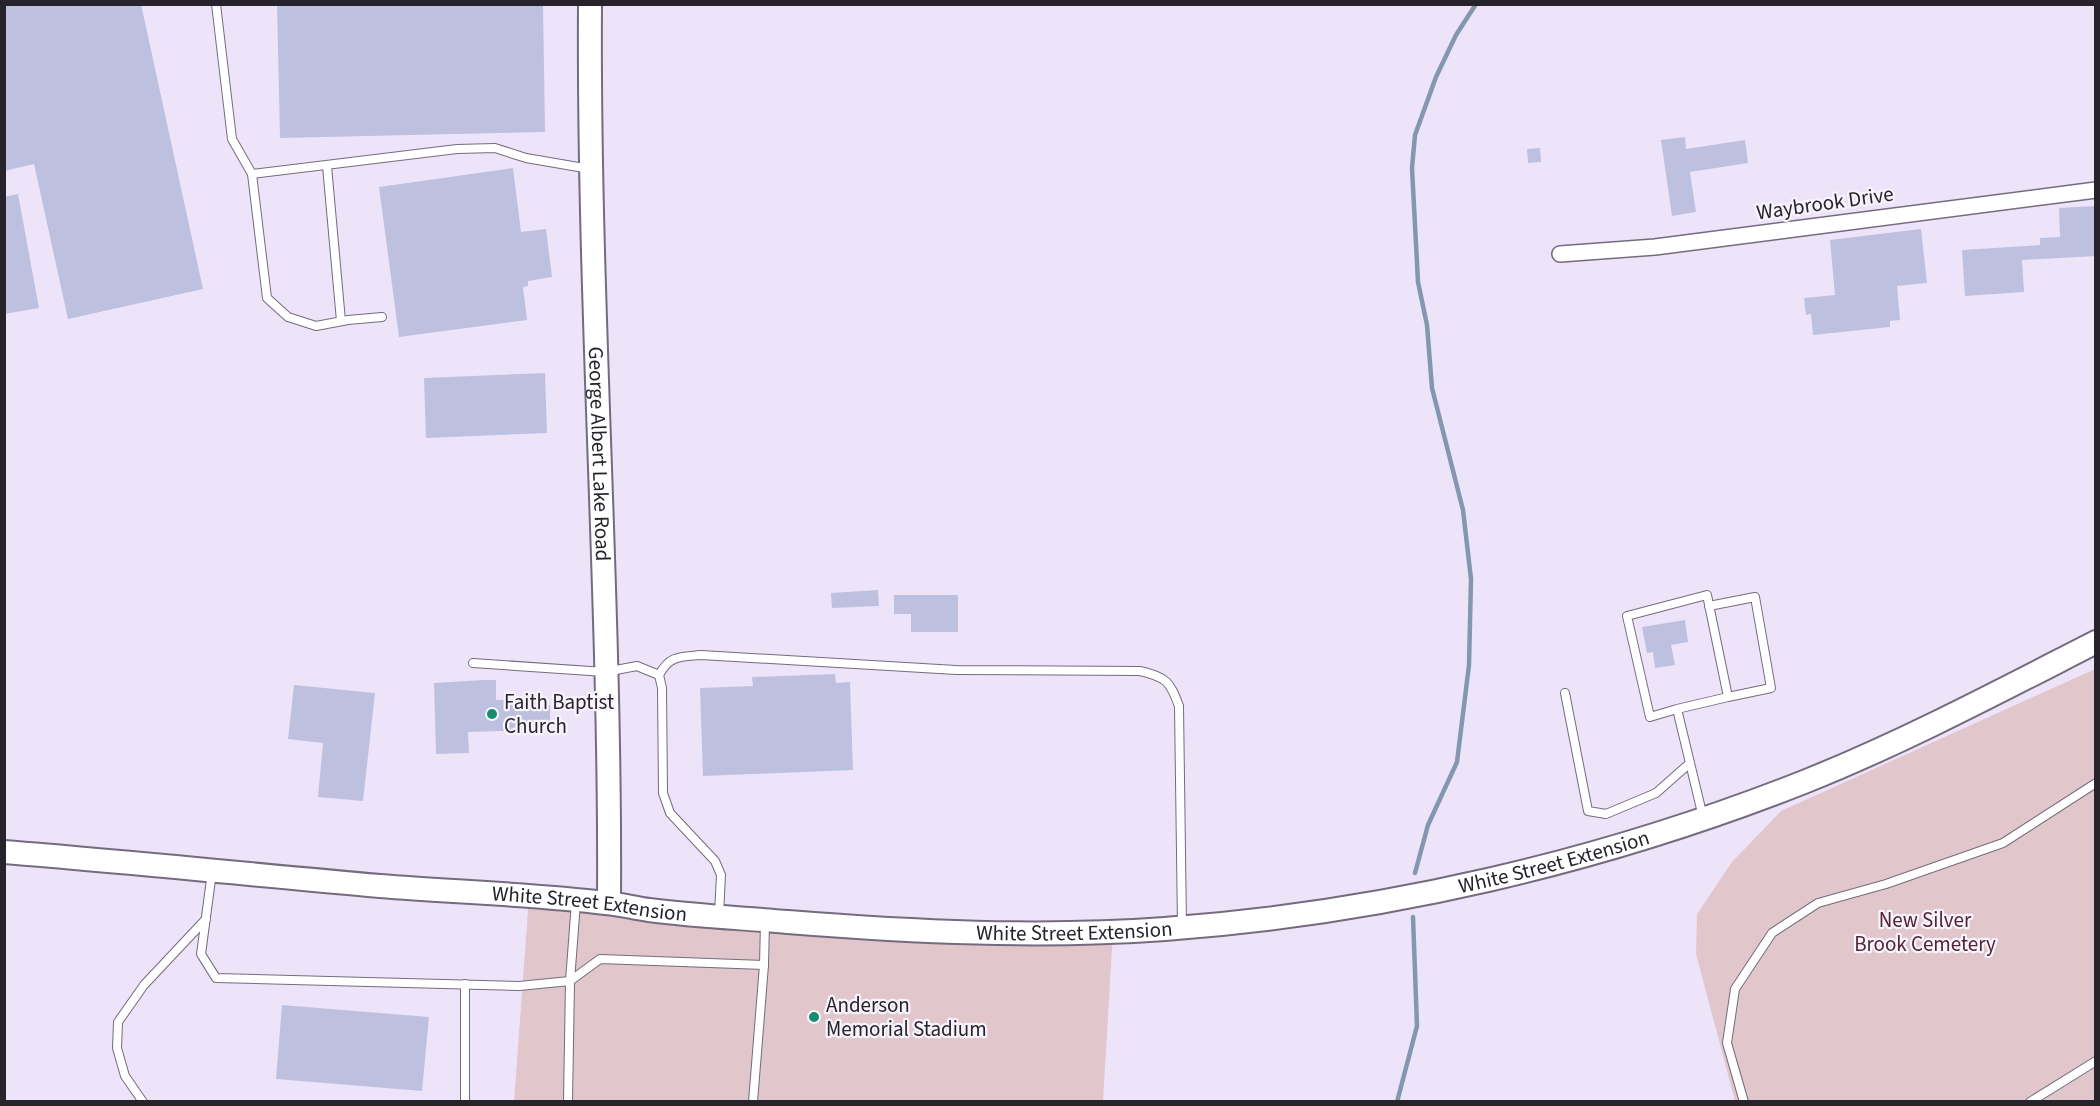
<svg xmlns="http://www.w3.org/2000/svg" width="2100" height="1106" viewBox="0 0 2100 1106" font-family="'Source Sans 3',sans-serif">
	<rect width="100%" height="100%" fill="#eee4fa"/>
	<!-- green -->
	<g fill="#e1c6cc">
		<path d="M 2095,669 L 2095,1101 L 1735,1101 L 1696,954 L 1697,914 L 1732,862 L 1781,811 Z"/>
		<path d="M 529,897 L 1113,932 L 1103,1101 L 514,1102 Z"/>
	</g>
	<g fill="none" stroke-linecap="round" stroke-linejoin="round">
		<!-- stream -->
		<g stroke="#8397af" stroke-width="4.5">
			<path d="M 1415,873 L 1428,825 L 1457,762 L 1469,665 L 1471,579 L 1463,510 L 1432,388 L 1427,325 L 1418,282 L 1412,168 L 1415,135 L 1436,77 L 1456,35 L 1476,4"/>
			<path d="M 1397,1102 L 1417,1026 L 1413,917"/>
		</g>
	</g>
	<!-- building -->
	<g fill="#bdc1df">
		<path d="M 4,4 L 141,4 L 203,289 L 68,319 L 34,164 L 4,171 Z"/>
		<path d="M 277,4 L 543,4 L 545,132 L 280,138 Z"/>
		<path d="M 1685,137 L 1686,149 L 1745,140 L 1748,163 L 1690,172 L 1696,212 L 1672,216 L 1661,140 Z"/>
		<path d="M 1540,148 L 1541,162 L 1528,163 L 1527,149 Z"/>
		<path d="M 513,168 L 521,232 L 546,229 L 552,277 L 528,281 L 528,286 L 523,287 L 527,320 L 399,337 L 379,187 Z"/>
		<path d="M 18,194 L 39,308 L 4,314 L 4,197 Z"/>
		<path d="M 2096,206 L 2096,256 L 2022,260 L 2024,292 L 1965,296 L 1962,250 L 2040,245 L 2040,238 L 2060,237 L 2059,208 Z"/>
		<path d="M 1921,229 L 1927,283 L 1897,286 L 1900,320 L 1890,321 L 1890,327 L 1813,335 L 1811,314 L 1806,315 L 1804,298 L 1835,295 L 1830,240 Z"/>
		<path d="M 545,373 L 547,433 L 426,438 L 424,378 Z"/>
		<path d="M 878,590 L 879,606 L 832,608 L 831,593 Z"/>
		<path d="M 894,595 L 958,595 L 958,632 L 911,632 L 911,614 L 894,614 Z"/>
		<path d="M 1685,620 L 1688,642 L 1671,645 L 1675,665 L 1655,668 L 1653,652 L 1647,653 L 1642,627 Z"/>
		<path d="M 835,674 L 836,683 L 850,682 L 853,770 L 703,776 L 700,688 L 753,686 L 752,677 Z"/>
		<path d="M 483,680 L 496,680 L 496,700 L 540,699 L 540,705 L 550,705 L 550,723 L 540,723 L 540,730 L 468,732 L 469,753 L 436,754 L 434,683 Z"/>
		<path d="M 294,685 L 375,693 L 363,801 L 318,797 L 323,743 L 288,739 Z"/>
		<path d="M 282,1005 L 429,1017 L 422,1091 L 276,1079 Z"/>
	</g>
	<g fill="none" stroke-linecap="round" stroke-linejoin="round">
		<!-- lane casing -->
		<g stroke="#746b7e" stroke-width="10">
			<g id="lane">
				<path d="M 216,4 L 232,139 L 252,174 L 457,149 L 495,148 L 526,158 L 590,169"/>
				<path d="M 327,166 L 341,321"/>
				<path d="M 252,174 L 267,298 L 288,317 L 316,326 L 348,320 L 382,317"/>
				<path d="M 1709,606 L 1755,597 L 1771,688 L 1728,697"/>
				<path d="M 473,663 L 605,672 L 637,666 L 659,675 L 662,688 L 663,793 L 670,813 L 715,861 L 721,875 L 719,914"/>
				<path d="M 659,675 C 670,655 680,657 701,655 L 956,670 L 1140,671 C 1167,677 1170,682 1179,706 L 1182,926"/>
				<path d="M 1565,693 L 1588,811 L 1606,814 L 1656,793 L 1690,763"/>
				<path d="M 1677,709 L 1650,717 L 1627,616 L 1707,595 L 1728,697 L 1677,709 L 1703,817"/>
				<path d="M 212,872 L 201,954 L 216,978 L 519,986 L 570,981 L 600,959 L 764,965 L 765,922"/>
				<path d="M 465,984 L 465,1102"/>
				<path d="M 143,1102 L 125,1076 L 117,1048 L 118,1022 L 144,985 L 206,919"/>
				<path d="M 568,1102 L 570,981 L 576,902"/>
				<path d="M 753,1102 L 764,965"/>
				<path d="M 1744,1102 L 1727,1043 L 1735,989 L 1772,933 L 1818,903 L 1886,884 L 2003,843 L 2096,783"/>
				<path d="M 2030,1102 L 2096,1061"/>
			</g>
		</g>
		<!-- street casing -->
		<g stroke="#746b7e" stroke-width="18">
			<path id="street" d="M 1560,254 L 1655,247 L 2096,190"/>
		</g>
		<!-- secondary casing -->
		<g stroke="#746b7e" stroke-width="26">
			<g id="secondary">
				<path id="s1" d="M 590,4 C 588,304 611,603 609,903"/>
				<path id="s2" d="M 4,852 C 130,862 255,875 380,886 C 455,892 531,894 606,903 C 620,904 634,908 649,910 C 695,916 742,918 788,922 C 913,932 1040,938 1165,929 C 1383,913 1601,862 1804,782 C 1904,742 2000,691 2096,642"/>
			</g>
		</g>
		<!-- lane -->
		<use href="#lane" stroke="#fff" stroke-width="8"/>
		<!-- street -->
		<use href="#street" stroke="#fff" stroke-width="15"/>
		<!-- secondary -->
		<use href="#secondary" stroke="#fff" stroke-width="22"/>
	</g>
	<!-- markers -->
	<g fill="#178d6f" stroke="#f8f4fd" stroke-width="2">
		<circle cx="492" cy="714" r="6"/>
		<circle cx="814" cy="1017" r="6"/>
	</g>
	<g text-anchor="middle" stroke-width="4.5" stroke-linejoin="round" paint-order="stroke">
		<!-- street labels -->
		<g font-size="21" fill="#27232b" stroke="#f8f4fd">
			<text transform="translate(1825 203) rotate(-8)" y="7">Waybrook Drive</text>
			<text dy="7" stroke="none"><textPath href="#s1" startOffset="450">George Albert Lake Road</textPath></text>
			<text dy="7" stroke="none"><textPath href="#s2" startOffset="1560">White Street Extension</textPath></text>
			<text dy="7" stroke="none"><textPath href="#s2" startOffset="588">White Street Extension</textPath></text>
			<text dy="7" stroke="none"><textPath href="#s2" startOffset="1074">White Street Extension</textPath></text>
		</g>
		<!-- poi labels -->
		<g font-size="21" fill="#27232b" stroke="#f8f4fd" text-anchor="start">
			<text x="504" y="709">Faith Baptist<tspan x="504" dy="24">Church</tspan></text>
			<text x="826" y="1012">Anderson<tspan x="826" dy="24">Memorial Stadium</tspan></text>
		</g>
		<!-- park labels -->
		<g font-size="21" fill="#532433" stroke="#f8f4fd">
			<text x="1925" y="927">New Silver<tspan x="1925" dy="24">Brook Cemetery</tspan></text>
		</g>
	</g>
	<!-- border -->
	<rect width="2100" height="1106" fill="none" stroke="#27232b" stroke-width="12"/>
</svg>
